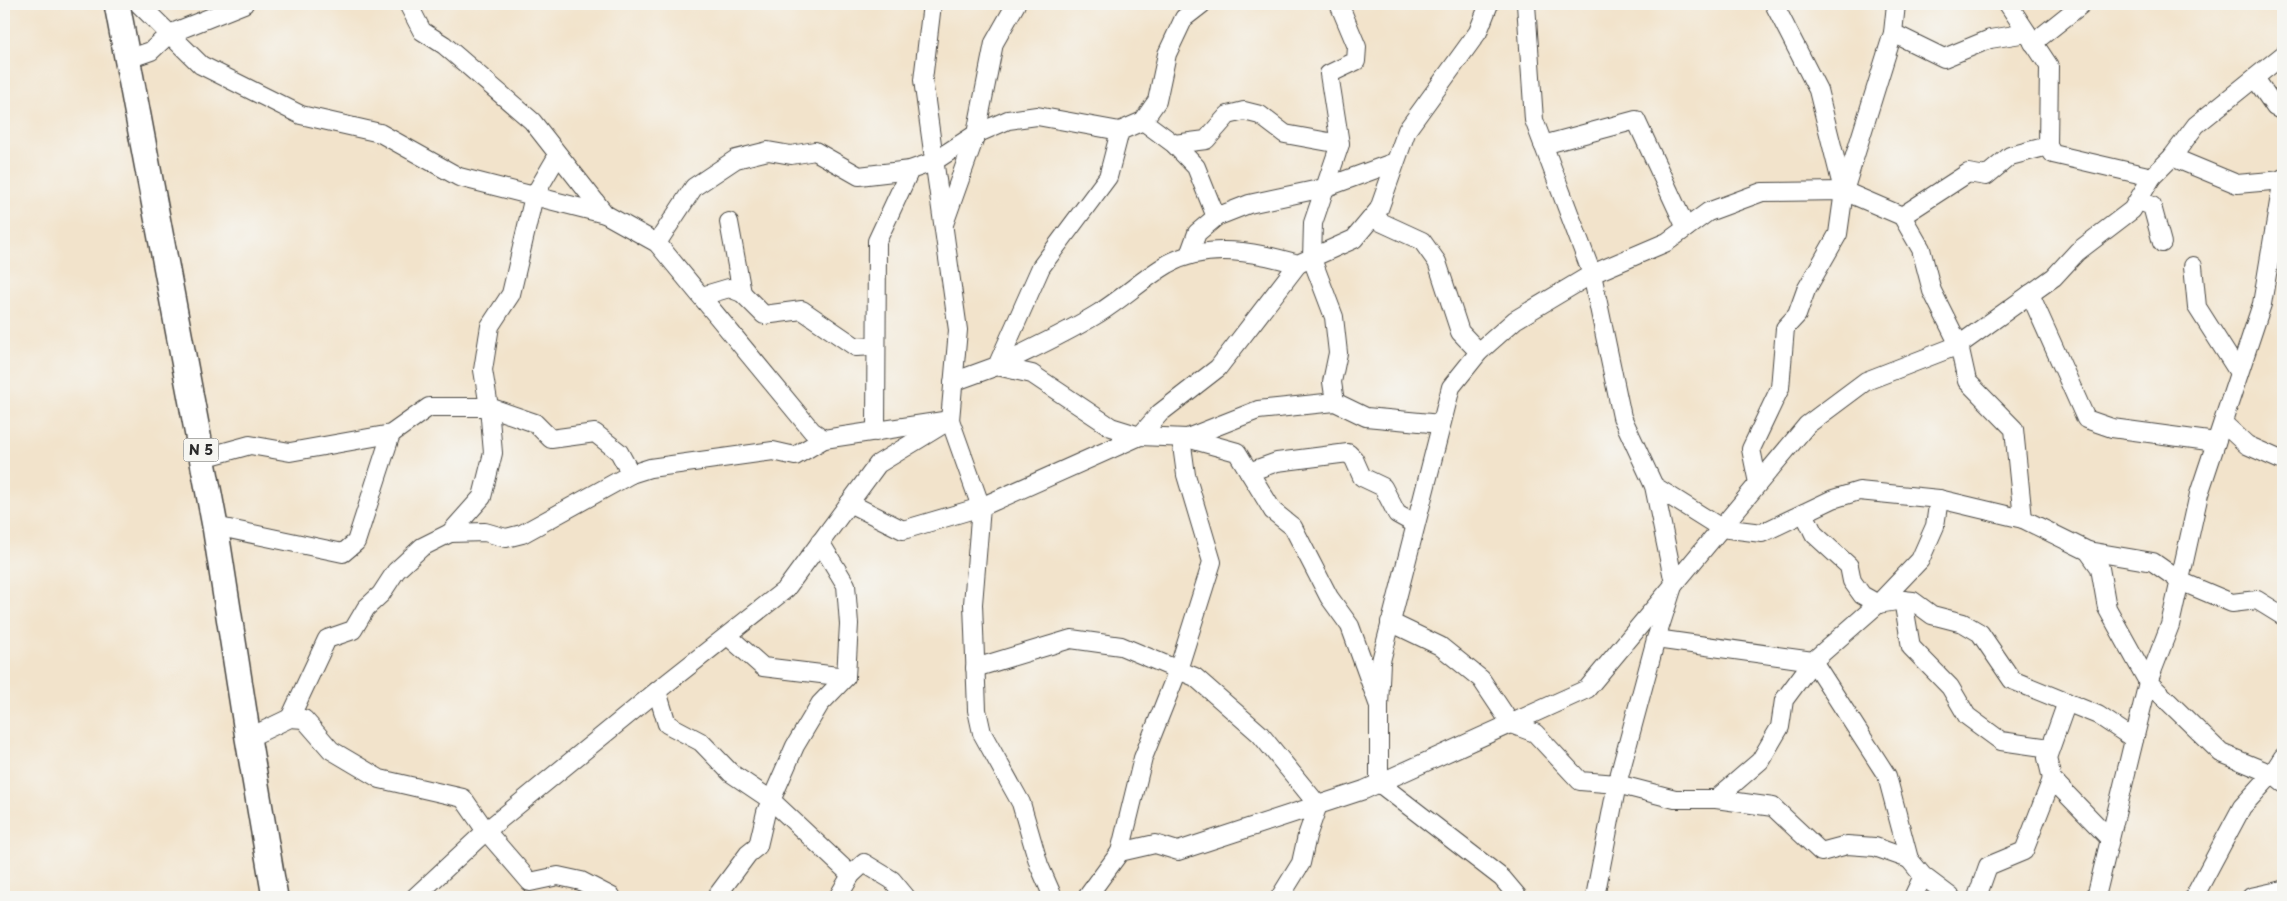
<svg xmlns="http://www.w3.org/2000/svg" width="2287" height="901" viewBox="0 0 2287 901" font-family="'Playpen Sans',sans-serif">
	<rect width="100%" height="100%" fill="#f6f6f2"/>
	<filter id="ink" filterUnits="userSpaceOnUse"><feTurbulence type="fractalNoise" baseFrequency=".02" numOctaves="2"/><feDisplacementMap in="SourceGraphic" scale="10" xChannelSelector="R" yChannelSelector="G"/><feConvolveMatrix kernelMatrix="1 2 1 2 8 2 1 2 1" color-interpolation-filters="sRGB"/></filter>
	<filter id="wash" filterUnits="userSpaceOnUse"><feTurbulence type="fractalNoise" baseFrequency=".0096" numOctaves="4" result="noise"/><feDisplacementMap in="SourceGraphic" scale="20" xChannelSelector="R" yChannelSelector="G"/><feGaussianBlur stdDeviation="1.12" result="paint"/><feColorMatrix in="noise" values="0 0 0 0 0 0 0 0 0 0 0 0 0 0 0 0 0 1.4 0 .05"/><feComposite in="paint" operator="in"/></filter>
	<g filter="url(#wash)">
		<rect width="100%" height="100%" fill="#f2e3cb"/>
	</g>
	<g filter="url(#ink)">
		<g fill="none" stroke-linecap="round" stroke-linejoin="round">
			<!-- minor casing -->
			<g stroke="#494743" stroke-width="20">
				<g id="minor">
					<path d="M 139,4 L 201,65 L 301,115 L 380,133 L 459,177 L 605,214 L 657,243 L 812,431 L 824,439 L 950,420 L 981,507 L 973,604 L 977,710 L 982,733 L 1021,803 L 1039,865 L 1053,897"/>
					<path d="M 408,4 L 422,31 L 444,45 L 532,121 L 605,214"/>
					<path d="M 1526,4 L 1534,120 L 1592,274 L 1622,417 L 1654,486 L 1674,583 L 1656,639 L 1617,784 L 1595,897"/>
					<path d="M 1774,4 L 1818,90 L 1843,190"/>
					<path d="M 2008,4 L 2049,66 L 2048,146 L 2053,154 L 2152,177"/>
					<path d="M 1893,33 L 1944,58 L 1990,39 L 2027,33"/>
					<path d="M 2033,43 L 2082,4"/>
					<path d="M 128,59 L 151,51 L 169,34 L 244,4"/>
					<path d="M 2255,78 L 2275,107 L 2283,111"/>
					<path d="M 1143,121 L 1174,144 L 1196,167 L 1216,217"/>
					<path d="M 1174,144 L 1206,140 L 1228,115 L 1244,111 L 1260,115 L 1285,134 L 1340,144"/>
					<path d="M 1543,145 L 1636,120 L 1686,228"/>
					<path d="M 2172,157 L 2237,184 L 2283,180"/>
					<path d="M 2139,201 L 2152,206 L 2162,243"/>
					<path d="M 1902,216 L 1968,173 L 1986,176 L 2010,156 L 2048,146"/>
					<path d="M 1372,218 L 1422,241 L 1437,262 L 1460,332 L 1479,352"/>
					<path d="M 729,222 L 742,293"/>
					<path d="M 944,224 L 976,134 L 994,43 L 1016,4"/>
					<path d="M 657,243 L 694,187 L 736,159 L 768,151 L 791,155 L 815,151 L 859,176 L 910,170"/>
					<path d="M 1189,255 L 1197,233 L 1216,217 L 1249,204 L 1324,188 L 1395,162"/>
					<path d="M 2193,266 L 2197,307 L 2239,373"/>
					<path d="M 2030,294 L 2086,419 L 2112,428 L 2216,442"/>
					<path d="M 702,296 L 729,288 L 742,293 L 764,315 L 802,310 L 856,347 L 876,346"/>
					<path d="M 997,366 L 1032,374 L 1111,427 L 1140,436 L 1187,438 L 1237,452 L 1273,511 L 1293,527 L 1329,597 L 1350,626 L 1379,706 L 1379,783 L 1502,878 L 1518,897"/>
					<path d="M 997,366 C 1031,349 1067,333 1099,313 C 1123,298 1144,278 1168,264 C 1208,242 1257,252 1298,264 L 1354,239 L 1379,209 L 1407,130 L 1478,32 L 1489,4"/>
					<path d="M 953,382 L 997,366 L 1041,267 L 1108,177 L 1120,131 L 1143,121 L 1157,101 L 1167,54 L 1184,18 L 1202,4"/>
					<path d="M 1335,402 L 1332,382 L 1338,353 L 1334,317 L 1312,259 L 1313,223 L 1340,144 L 1329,74 L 1356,61 L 1357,47 L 1339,4"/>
					<path d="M 2223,423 L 2247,445 L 2283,461"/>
					<path d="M 876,432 L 877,241 L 910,170 L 933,162 L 976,134 L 1008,120 L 1037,116 L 1120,131"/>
					<path d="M 1187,438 L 1258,410 L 1335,402 L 1366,417 L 1441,424"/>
					<path d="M 203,458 L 250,445 L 290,452 L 391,434 L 429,407 L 489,407 L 535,423 L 551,439 L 595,433 L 619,452 L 631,474"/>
					<path d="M 1249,472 L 1277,462 L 1348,453 L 1354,459 L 1362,477 L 1383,487 L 1397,514 L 1415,524"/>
					<path d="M 1758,483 L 1751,449 L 1780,388 L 1785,328 L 1797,315 L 1806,290 L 1838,234 L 1844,191 L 1893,33 L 1896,4"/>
					<path d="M 1654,486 L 1721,528 L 1762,533 L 1833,499 L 1859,491 L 1939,499 L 2023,519 L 2088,551 L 2100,568 L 2107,608 L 2148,682 L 2221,753 L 2272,774 L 2283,783"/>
					<path d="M 849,503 L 903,530 L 981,507 L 1140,436 L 1160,413 L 1218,368 L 1298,264"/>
					<path d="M 1804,513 L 1814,534 L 1849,566 L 1852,581 L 1862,595 L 1878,604 L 1903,600 L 1913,601 L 1932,615 L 1963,623 L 1980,633 L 2012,680 L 2098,715 L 2134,739"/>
					<path d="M 215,526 L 343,553 L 356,542 L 391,434"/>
					<path d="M 450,533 L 485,532 L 506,538 L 522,534 L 631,474 L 650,468 L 773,451 L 795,456 L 824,439"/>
					<path d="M 2088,551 L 2153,562 L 2180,581 L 2232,603 L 2257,600 L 2283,616"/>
					<path d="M 1903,600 L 1911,647 L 1950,687 L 1967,716 L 2001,741 L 2050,748"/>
					<path d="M 1390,622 L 1440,646 L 1481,679 L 1511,724 L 1535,733 L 1580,781 L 1617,784 L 1675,799 L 1716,799 L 1773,807 L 1821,852 L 1847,845 L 1875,847 L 1909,859"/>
					<path d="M 728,636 L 763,667 L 846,677"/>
					<path d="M 1656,639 L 1813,661 L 1887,776 L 1909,859 L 1923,876 L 1951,897"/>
					<path d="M 975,668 L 1071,639 L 1121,646 L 1195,677 L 1260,734 L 1318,805 L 1307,836 L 1301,863 L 1280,897"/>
					<path d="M 657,691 L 667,724 L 701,742 L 731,773 L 771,800 L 851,875"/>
					<path d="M 2067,702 L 2047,758 L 2052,779 L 2110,839"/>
					<path d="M 1379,706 L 1381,661 L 1451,387 L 1479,352 L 1515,320 L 1592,274 L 1667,242 L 1708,212 L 1762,192 L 1844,191 L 1902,216 L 1921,249 L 1932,291 L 1959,345 L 1967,381 L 2014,429 L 2023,519"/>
					<path d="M 290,718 L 327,639 L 353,630 L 366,608 L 381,594 L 396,571 L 422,547 L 450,533 L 482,497 L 493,453 L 489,407 L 483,370 L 490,326 L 511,294 L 534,196 L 558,155"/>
					<path d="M 248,738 L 290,718 L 304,719 L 331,750 L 380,779 L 463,798 L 486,831 L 530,882 L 558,876 L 581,881 L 612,897"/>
					<path d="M 1716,799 L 1760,761 L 1780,727 L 1784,700 L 1813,661 L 1878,604 L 1920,560 L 1935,526 L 1939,499"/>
					<path d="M 1120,852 L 1143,758 L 1178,670 L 1212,562 L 1186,475 L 1181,438"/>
					<path d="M 415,897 L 486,831 L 657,691 L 786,589 L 878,464 L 950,420 L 958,330 L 923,80 L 932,4"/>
					<path d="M 716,897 L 748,854 L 758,846 L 766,812 L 795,746 L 820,704 L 846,677 L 849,624 L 846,585 L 820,542"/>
					<path d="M 838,897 L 851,875 L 864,863 L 892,880 L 906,897"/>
					<path d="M 1087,897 L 1120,852 L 1155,844 L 1178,851 L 1364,790 L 1587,689 L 1807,425 L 1866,381 L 1959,345 L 2054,277 L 2077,252 L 2132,210 L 2152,177 L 2172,157 L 2196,125 L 2283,55"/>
					<path d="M 1913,897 L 1923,876"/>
					<path d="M 1977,897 L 1988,866 L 2024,851 L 2052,779"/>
					<path d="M 2096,897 L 2148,682 L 2170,625 L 2199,494 L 2262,304 L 2283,178"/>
					<path d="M 2194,897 L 2242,807 L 2272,774 L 2283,757"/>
					<path d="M 2251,897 L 2283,890"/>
				</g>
			</g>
			<!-- highway casing -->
			<g stroke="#494743" stroke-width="28">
				<path id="highway" d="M 117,4 L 215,526 L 248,738 L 275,897"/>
			</g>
			<!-- minor -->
			<use href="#minor" stroke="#fff" stroke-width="18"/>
			<!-- highway -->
			<use href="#highway" stroke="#fff" stroke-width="25"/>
		</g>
	</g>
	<g text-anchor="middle" stroke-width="4" stroke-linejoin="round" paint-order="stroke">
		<!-- shield labels -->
		<rect fill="#f6f6f2" stroke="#686867" stroke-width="1" x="183.5" y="438.5" width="35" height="23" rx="4"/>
		<g font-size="14" font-weight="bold" fill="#2b2b2b">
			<text x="201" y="455">N 5</text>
		</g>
	</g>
	<!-- margin -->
	<rect width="2287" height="901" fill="none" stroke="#f6f6f2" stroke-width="20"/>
</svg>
